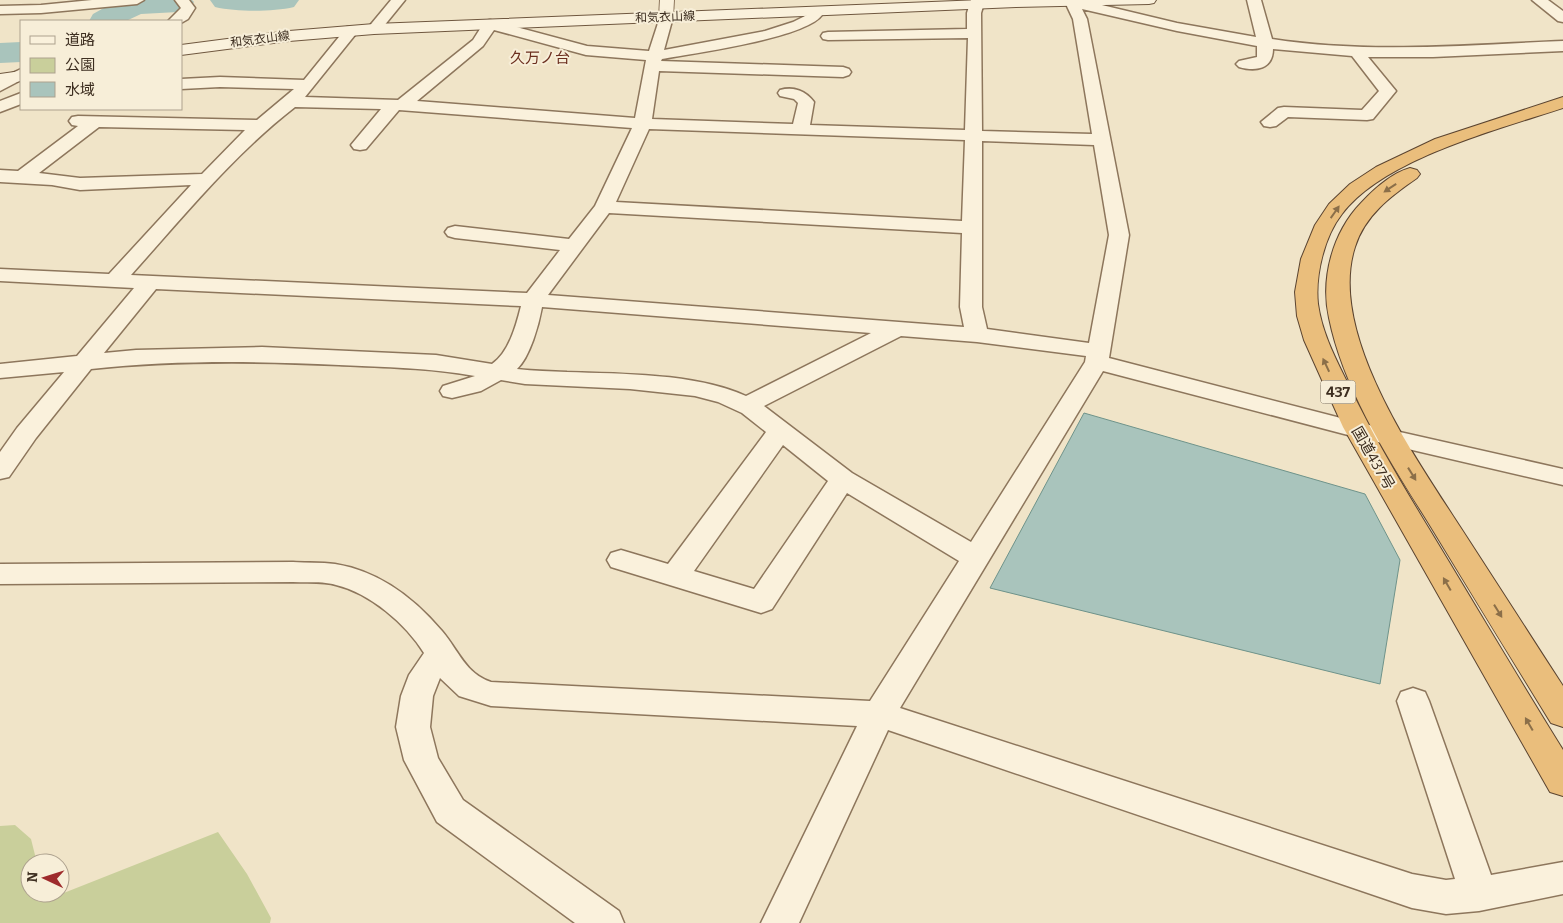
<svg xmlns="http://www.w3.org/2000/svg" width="1563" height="923" viewBox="0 0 1563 923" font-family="Bitter,'Noto Sans JP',serif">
	<rect width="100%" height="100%" fill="#f0e4c8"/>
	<!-- green -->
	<path fill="#c9cf9b" d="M 15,825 L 31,839 L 37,863 L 30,863 L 30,893 L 44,893 L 46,900 L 218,832 L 247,874 L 271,918 L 270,923 L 0,923 L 0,826 Z"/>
	<!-- water -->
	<path fill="#a9c4bc" stroke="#6f938a" d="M 1084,413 L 1365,494 L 1400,560 L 1380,684 L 990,588 Z"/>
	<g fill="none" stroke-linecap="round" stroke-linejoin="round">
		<!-- river -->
		<g fill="#a9c4bc" fill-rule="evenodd">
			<path d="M 118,0 L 192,0 L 194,2 L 189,9 L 178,12 L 141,14 L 126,21 L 89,21 L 93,14 Z"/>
			<path d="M 210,0 L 299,0 L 294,7 C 272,12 237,12 215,7 Z"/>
			<path d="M 21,42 L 21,62 L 0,63 L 0,43 Z"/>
		</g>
		<!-- minor casing -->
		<g stroke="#8d765c" stroke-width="3">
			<g id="minor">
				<path d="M 92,0 L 144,0 L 137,4 L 41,13 L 0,14 L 0,6 L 41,5 Z"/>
				<path d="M 175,0 L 189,0 L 195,8 L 188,19 L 181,23 L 181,21 L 168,21 L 181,8 Z"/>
				<path d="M 391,0 L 405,0 L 379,32 L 369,32 L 367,29 Z"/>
				<path d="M 971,0 L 985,0 L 981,13 L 982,131 L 1092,134 L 1073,19 L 1065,2 L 1066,0 L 1081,0 L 1177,23 L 1256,37 L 1247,0 L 1261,0 L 1272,39 C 1369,54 1466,45 1563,41 L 1563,51 L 1433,57 L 1368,57 L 1396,91 L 1373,119 L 1367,120 L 1288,117 L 1276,126 L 1270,127 L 1264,126 L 1261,122 L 1278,108 L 1284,107 L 1362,110 L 1379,91 L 1352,56 L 1273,49 C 1273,69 1256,72 1239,67 L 1236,64 L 1239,61 L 1257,57 L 1257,46 L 1177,31 L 1082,9 L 1087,19 L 1129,235 L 1109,358 L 1360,423 L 1563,469 L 1563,485 L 1348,435 L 1103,371 L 900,708 L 1412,874 L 1446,880 L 1455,879 L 1397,701 L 1401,692 L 1413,688 L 1425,692 L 1429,701 L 1491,875 L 1563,862 L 1563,894 L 1479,911 L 1446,914 L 1412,908 L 888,730 L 799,923 L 761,923 L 857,726 L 491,706 L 459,696 L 440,678 L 433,696 L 430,727 L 438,758 L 463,800 L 619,911 L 624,923 L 575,923 L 437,822 L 404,760 L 396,727 L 401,696 L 409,675 L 424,653 C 406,624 370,593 336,585 C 323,581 307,583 293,582 L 0,584 L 0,564 L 293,562 C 307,563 321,562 335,564 C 379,571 414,598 442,631 C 459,651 465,673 491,682 L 870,701 L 959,561 L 847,493 L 772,609 L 761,613 L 611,567 L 607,560 L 611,553 L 621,550 L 668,564 L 766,432 L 742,413 L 718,402 L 695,396 L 630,389 L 525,384 L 501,380 L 481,391 L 452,398 L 443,396 L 440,391 L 443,386 L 475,376 C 430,368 385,367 339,365 C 256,361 174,360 91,369 L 36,438 L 9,477 L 0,479 L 0,452 L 17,428 L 64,372 L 0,378 L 0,364 L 77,356 L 134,288 L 0,281 L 0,269 L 109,274 L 191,185 L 80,190 L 52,185 L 0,182 L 0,170 L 18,171 L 78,126 L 72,125 L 69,121 L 72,117 L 78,116 L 257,120 L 294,89 L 220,87 L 181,89 L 181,79 L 220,77 L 304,80 L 347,27 L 357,27 L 359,30 L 305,97 L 398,100 L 473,40 L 485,21 L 490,20 L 587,46 L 649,51 L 661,14 L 671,14 L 673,17 L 664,50 L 765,31 L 793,22 L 807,15 L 812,8 L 822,8 L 824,11 C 818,37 689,54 662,59 L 661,61 L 843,67 L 849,69 L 851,72 L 849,75 L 843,77 L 659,71 L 652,119 L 793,124 L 798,103 L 794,99 L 780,96 L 778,93 L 780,90 C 794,86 806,91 814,102 L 810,125 L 965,130 L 968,38 L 828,40 L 823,39 L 821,36 L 823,33 L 828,32 L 967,29 L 967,13 ZM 494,30 L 586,55 L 646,60 L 635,118 L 417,101 L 483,46 ZM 295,107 L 381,109 L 351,145 L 354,149 L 360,150 L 366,149 L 399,110 L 632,128 L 595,206 L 569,239 L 455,226 L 448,228 L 445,232 L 448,236 L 455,238 L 560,250 L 527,293 L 131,275 C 183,217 233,155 295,107 ZM 99,127 L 245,130 L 202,174 L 80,178 L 39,173 ZM 649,129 L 965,140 L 962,221 L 616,202 ZM 982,141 L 1094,145 L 1109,235 L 1089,343 L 987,329 L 982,307 ZM 609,213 L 962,233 L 960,307 L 964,327 L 548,295 ZM 156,289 L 521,306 C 516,326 509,352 492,364 L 436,355 L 262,347 L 136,350 L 104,353 ZM 542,307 L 871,333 L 746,396 C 695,373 622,374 567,372 C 551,371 534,371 517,369 C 530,357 539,324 542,307 ZM 901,336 L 977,342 L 1086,356 L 1085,362 L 971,542 L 852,473 L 764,406 ZM 783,445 L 828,481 L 754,589 L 694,571 Z"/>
				<path d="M 1532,0 L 1548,0 L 1563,11 L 1563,22 L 1558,21 Z"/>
				<path d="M 21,69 L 21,80 L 0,91 L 0,79 Z"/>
				<path d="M 21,93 L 21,104 L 0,112 L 0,101 Z"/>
			</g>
		</g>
		<!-- tertiary casing -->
		<g stroke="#8d765c" stroke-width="2">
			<path id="tertiary" d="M 660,0 L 674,0 L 673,17 L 671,20 L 661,20 L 659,17 Z"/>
		</g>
		<!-- secondary casing -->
		<g stroke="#6f573f" stroke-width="2">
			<g id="secondary">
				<path d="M 982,0 L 1156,0 L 1154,3 L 1149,4 L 1016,7 L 374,34 L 289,41 L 181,55 L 181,45 L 289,31 L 374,24 Z"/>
				<path d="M 21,71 L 21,81 L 0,84 L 0,74 Z"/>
			</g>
		</g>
		<!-- trunk casing -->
		<g stroke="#5b4430" stroke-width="2">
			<g id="trunk">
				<path d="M 1563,97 L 1563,108 C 1499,129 1383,159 1342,214 C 1324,237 1315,276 1318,304 C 1322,334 1337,361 1350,388 C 1372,433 1397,476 1423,519 C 1470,596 1515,673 1563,750 L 1563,796 L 1550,792 L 1343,427 L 1304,340 L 1297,316 L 1295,292 L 1301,259 L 1315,225 L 1329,204 L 1350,184 L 1376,167 L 1435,139 Z"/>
				<path d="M 1410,168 L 1417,170 L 1420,174 L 1417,178 C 1391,196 1365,215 1355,247 C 1326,336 1422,467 1468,539 C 1500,588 1531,637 1563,686 L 1563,727 L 1551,723 C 1511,658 1471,593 1431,527 C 1392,464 1344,392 1329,318 C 1320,278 1333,232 1361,203 C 1374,189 1392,173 1410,168 Z"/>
			</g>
		</g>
		<!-- minor -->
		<use href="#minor" fill="#faf1dc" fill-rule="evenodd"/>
		<!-- tertiary -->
		<use href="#tertiary" fill="#faf1dc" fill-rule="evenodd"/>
		<!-- secondary -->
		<use href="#secondary" fill="#faf1dc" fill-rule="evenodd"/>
		<!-- trunk -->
		<use href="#trunk" fill="#eabe7c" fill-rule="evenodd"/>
	</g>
	<!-- one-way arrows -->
	<defs><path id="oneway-solid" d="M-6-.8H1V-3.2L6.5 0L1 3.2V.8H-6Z" transform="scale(1.25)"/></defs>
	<g fill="#8b6f49">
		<use href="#oneway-solid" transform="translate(1390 188) rotate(146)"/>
		<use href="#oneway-solid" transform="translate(1335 212) rotate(-55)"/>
		<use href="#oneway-solid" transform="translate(1326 365) rotate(-115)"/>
		<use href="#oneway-solid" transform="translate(1412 474) rotate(58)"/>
		<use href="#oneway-solid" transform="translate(1447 584) rotate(-120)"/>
		<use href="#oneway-solid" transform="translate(1498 611) rotate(58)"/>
		<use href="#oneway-solid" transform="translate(1529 724) rotate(-120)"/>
	</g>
	<g text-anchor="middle" stroke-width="4" stroke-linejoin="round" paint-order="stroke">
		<!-- far-street labels -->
		<g font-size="12" fill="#3d2e20" stroke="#f7eed8">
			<text transform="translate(665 17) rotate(-2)" y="4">和気衣山線</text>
			<text transform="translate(260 39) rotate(-7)" y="4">和気衣山線</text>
		</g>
		<!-- shield labels -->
		<rect fill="#f7eed8" stroke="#756857" stroke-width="1" x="1320.5" y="380.5" width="35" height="23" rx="4"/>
		<g font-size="14" font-weight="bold" fill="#3d2e20">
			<text x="1338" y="397">437</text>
		</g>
		<!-- far-quarter labels -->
		<g font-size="15" fill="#6b2e1e" stroke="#f7eed8">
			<text x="540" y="63">久万ノ台</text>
		</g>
		<!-- street labels -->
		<g font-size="15" fill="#3d2e20" stroke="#f7eed8">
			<text transform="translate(1373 458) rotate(60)" y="5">国道437号</text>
		</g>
	</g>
	<!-- legend -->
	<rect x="20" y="20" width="162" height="90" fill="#f7eed8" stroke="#ada18e"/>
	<rect x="30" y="36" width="25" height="8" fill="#faf1dc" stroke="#ada18e"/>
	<text x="65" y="45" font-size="15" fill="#3d2e20">道路</text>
	<rect x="30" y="58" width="25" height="15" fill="#c9cf9b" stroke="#ada18e"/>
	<text x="65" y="70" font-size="15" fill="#3d2e20">公園</text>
	<rect x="30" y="82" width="25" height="15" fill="#a9c4bc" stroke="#ada18e"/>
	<text x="65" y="95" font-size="15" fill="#3d2e20">水域</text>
	<!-- north arrow -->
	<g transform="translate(45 878) rotate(274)"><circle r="24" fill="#f7eed8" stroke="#ada18e"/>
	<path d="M0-4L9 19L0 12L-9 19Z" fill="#9e2a2b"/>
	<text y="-8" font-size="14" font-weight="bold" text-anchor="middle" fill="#3d2e20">N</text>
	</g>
</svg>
